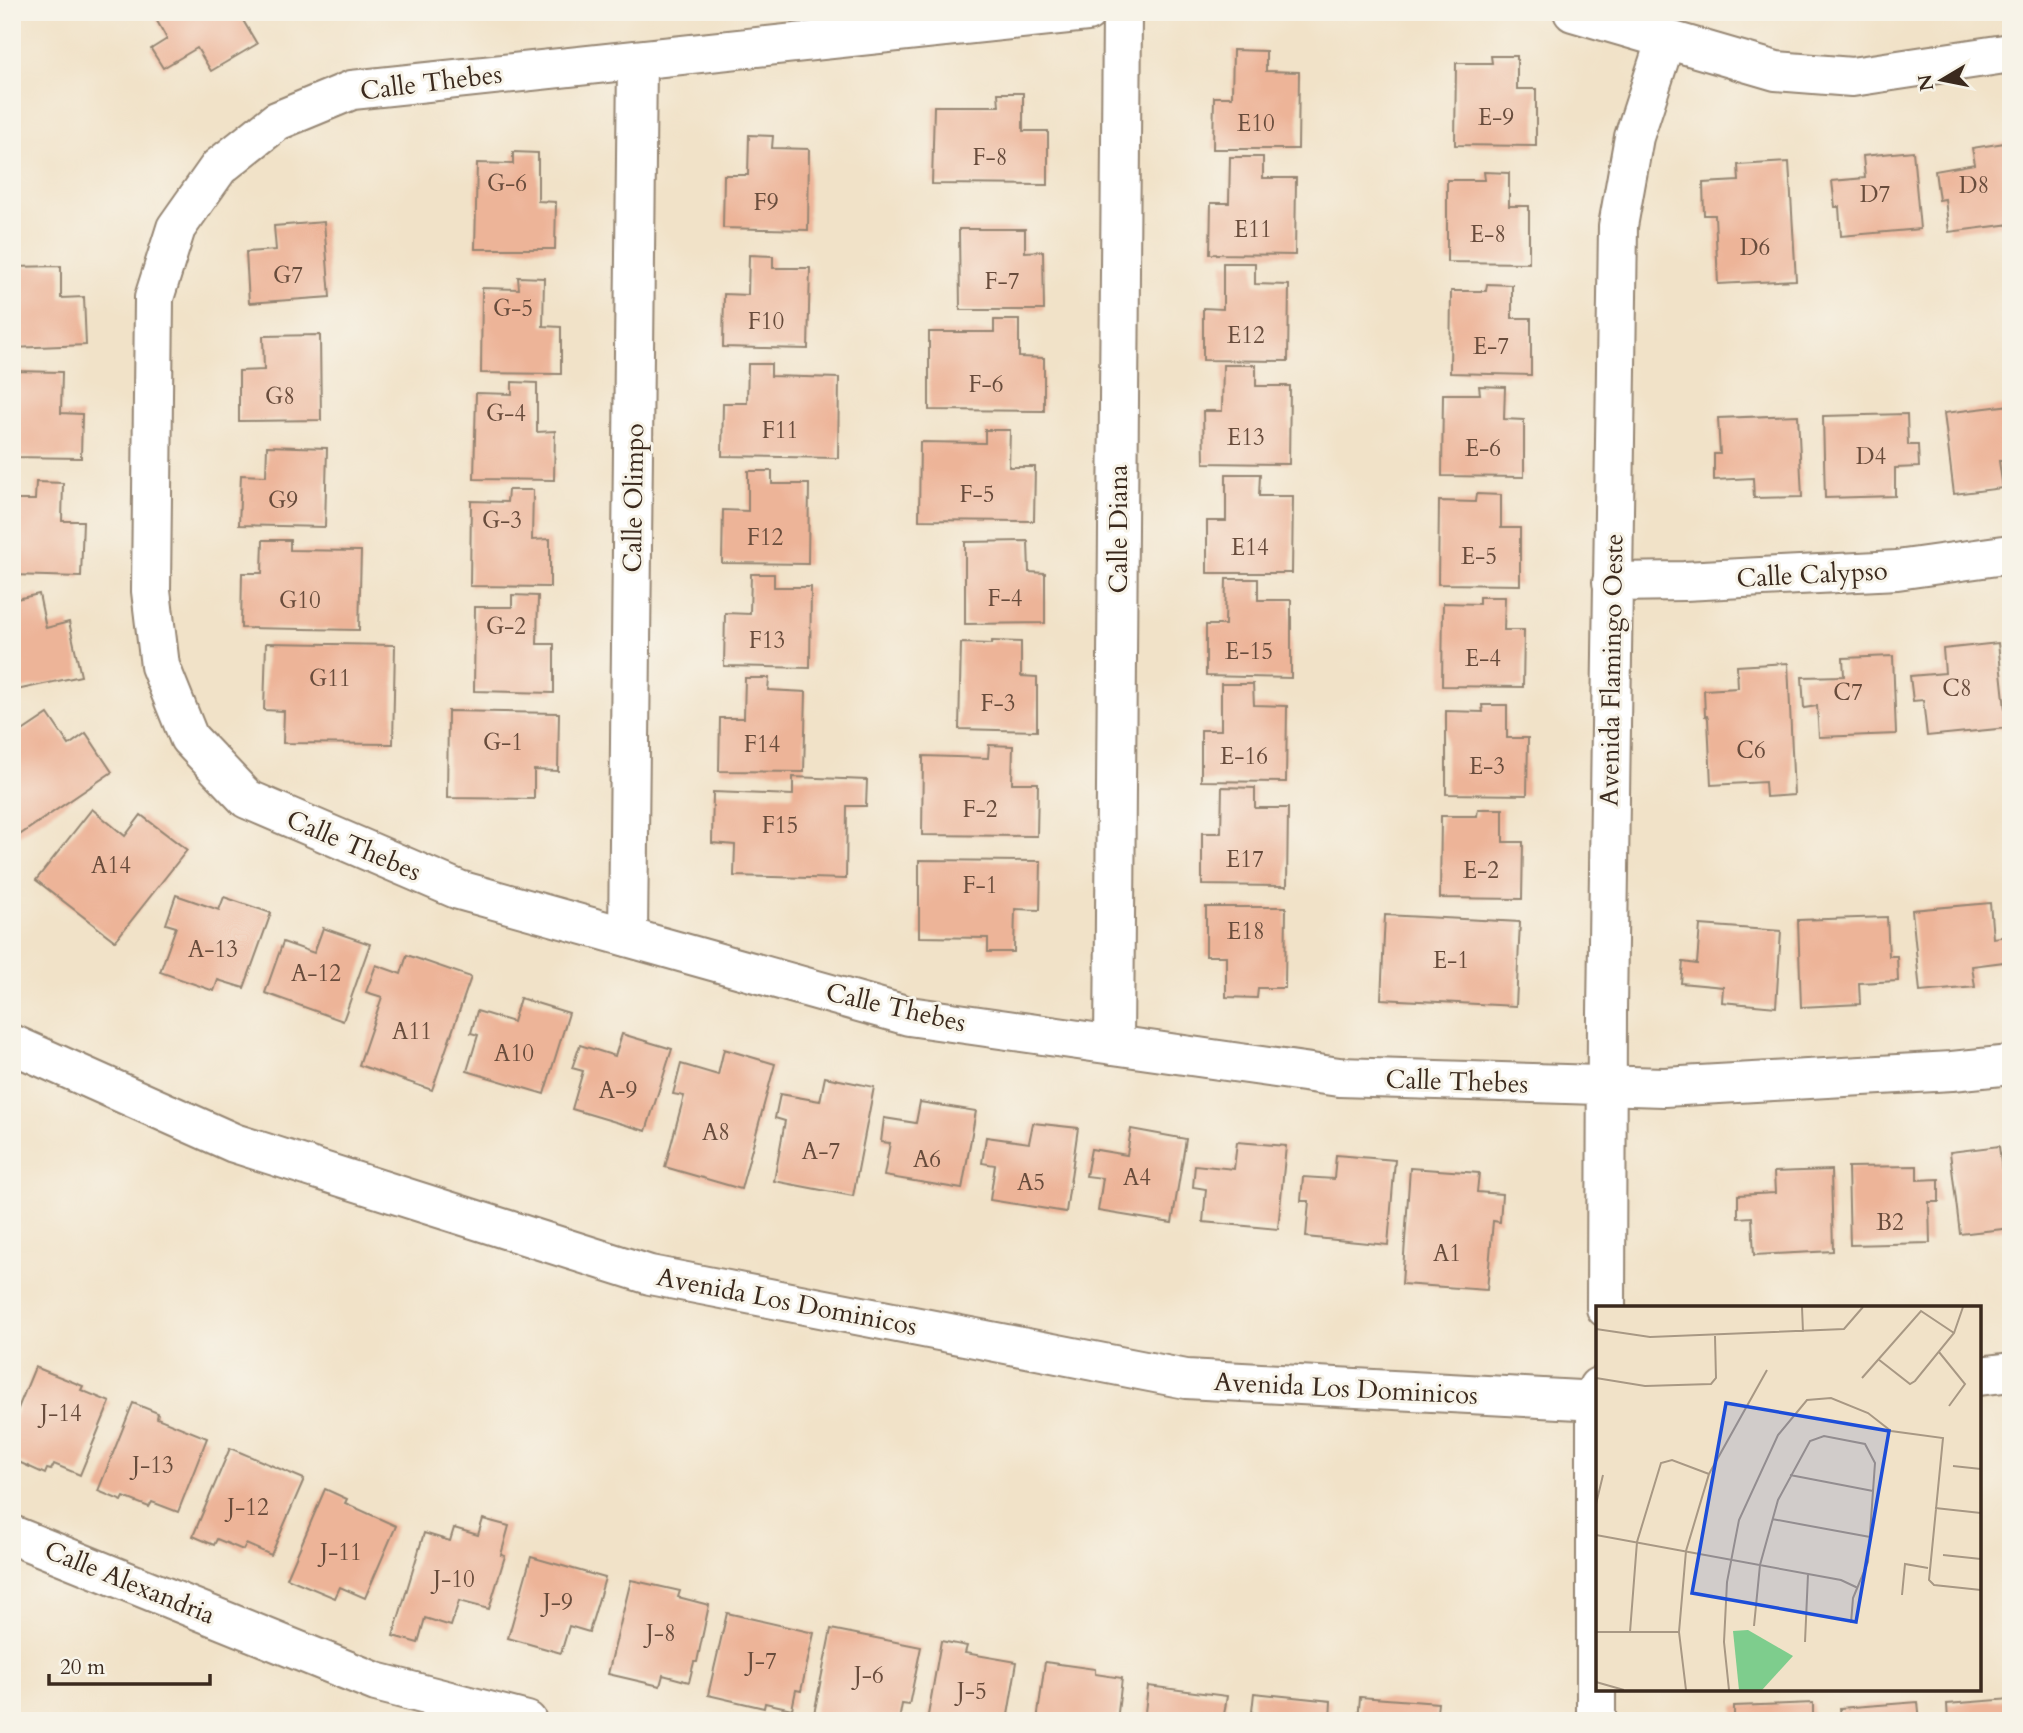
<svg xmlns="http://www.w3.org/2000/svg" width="2023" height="1733" viewBox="0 0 2023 1733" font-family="Cardo,serif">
	<rect width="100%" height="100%" fill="#f7f3e8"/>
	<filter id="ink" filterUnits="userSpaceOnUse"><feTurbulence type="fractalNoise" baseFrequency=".0143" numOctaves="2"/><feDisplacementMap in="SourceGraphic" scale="14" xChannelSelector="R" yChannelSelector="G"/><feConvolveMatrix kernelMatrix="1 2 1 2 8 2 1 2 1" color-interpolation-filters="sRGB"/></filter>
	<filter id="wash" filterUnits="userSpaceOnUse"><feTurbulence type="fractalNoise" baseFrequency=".00686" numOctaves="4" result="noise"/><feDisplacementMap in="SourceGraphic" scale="28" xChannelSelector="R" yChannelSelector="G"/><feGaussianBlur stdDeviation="1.57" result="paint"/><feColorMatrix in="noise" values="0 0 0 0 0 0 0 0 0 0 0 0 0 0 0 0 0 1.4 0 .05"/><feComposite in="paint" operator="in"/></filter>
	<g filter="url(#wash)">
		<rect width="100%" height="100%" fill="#f1e2c8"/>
		<g id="blocks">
			<!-- building -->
			<g fill="#edb498">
				<path d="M 152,12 L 238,12 L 257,44 L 211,71 L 197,48 L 163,68 L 151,49 L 167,39 Z"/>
				<path d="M 1233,50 L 1266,51 L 1266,71 L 1299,72 L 1298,149 L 1213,149 L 1214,97 L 1232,97 Z"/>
				<path d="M 1491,56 L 1517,56 L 1517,89 L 1536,89 L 1536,146 L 1455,145 L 1456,63 L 1492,63 Z"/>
				<path d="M 998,93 L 1023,93 L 1023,131 L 1048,131 L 1048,185 L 932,184 L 934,106 L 999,106 Z"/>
				<path d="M 749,135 L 773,136 L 772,148 L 809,149 L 808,230 L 723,228 L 724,175 L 748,175 Z"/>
				<path d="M 2011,142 L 2011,224 L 1949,232 L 1945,199 L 1939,200 L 1935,171 L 1975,164 L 1972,148 Z"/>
				<path d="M 1913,151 L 1920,229 L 1841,236 L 1839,207 L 1835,207 L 1832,181 L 1865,178 L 1863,156 Z"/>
				<path d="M 513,152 L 538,153 L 538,201 L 556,202 L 555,249 L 475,249 L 477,163 L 513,164 Z"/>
				<path d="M 1230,157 L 1263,157 L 1263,178 L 1296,178 L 1295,255 L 1210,254 L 1211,203 L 1229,203 Z"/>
				<path d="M 1789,162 L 1796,280 L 1718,284 L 1715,215 L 1704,215 L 1703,183 L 1739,181 L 1738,165 Z"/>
				<path d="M 1484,172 L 1509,173 L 1509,206 L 1529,206 L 1529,263 L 1447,262 L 1447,180 L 1485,180 Z"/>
				<path d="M 324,222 L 330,297 L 249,303 L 246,252 L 276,250 L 274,226 Z"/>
				<path d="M 959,229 L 1025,229 L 1025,252 L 1043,251 L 1044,310 L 960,310 Z"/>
				<path d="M 749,255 L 773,256 L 773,268 L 810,268 L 808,349 L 723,347 L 724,294 L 748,295 Z"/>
				<path d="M 1223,263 L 1255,263 L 1255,284 L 1289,285 L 1288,361 L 1203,360 L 1203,308 L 1223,309 Z"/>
				<path d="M 61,266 L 61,298 L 84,297 L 86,345 L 12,348 L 12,267 Z"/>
				<path d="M 518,277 L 544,278 L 543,326 L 561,327 L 561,374 L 481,373 L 482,288 L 519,289 Z"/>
				<path d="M 1487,284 L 1512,285 L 1512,318 L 1531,318 L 1531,375 L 1450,373 L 1451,291 L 1486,291 Z"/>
				<path d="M 994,320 L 1019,320 L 1019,357 L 1044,358 L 1044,411 L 929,410 L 929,332 L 994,332 Z"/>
				<path d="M 320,335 L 321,420 L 239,421 L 239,371 L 264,370 L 263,336 Z"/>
				<path d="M 748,364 L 771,364 L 771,376 L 839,378 L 838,458 L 722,456 L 723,403 L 747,403 Z"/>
				<path d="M 1223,365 L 1256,365 L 1256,386 L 1290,386 L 1289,464 L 1204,463 L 1203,411 L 1222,411 Z"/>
				<path d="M 12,371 L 62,372 L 61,413 L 82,414 L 81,458 L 12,457 Z"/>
				<path d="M 512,382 L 537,383 L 537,432 L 555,431 L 554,480 L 474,479 L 476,393 L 512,394 Z"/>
				<path d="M 1479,386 L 1505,387 L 1504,419 L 1524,420 L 1524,477 L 1442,476 L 1443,394 L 1480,394 Z"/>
				<path d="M 2011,405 L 2011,460 L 1999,461 L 2003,488 L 1954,494 L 1944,413 Z"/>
				<path d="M 1907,414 L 1908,445 L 1918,445 L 1919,467 L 1895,468 L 1895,496 L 1825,498 L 1823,416 Z"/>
				<path d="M 1798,415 L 1802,497 L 1754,498 L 1753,478 L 1714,480 L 1714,454 L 1720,454 L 1718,418 Z"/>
				<path d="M 985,430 L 1010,430 L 1009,467 L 1035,467 L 1034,521 L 919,520 L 920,442 L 985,443 Z"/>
				<path d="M 267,446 L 327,448 L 325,527 L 239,525 L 241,475 L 266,476 Z"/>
				<path d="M 748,471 L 772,471 L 772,484 L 809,484 L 808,564 L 722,563 L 723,510 L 748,511 Z"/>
				<path d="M 1226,474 L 1260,474 L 1259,496 L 1293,496 L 1292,573 L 1207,573 L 1207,521 L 1226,521 Z"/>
				<path d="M 36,482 L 63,483 L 62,521 L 83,521 L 81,577 L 12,575 L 12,500 L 35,500 Z"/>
				<path d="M 508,490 L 533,490 L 532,540 L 550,539 L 550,587 L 470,586 L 471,501 L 507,502 Z"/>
				<path d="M 1476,494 L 1501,495 L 1501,528 L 1520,528 L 1520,585 L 1438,584 L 1439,501 L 1475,502 Z"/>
				<path d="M 263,540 L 290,540 L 290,550 L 361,551 L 359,630 L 241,628 L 242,573 L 262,573 Z"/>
				<path d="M 1028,541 L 1029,572 L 1045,573 L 1045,623 L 965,624 L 965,542 Z"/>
				<path d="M 751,574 L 774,574 L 774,587 L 811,587 L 810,668 L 724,666 L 725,613 L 750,614 Z"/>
				<path d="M 1226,579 L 1258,579 L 1258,600 L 1291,600 L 1291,678 L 1206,676 L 1206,625 L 1225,625 Z"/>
				<path d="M 39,594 L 46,628 L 69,622 L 81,676 L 12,691 L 12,600 Z"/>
				<path d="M 512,595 L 538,596 L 537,644 L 554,644 L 554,693 L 474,691 L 475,607 L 512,607 Z"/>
				<path d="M 1479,597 L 1505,597 L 1504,630 L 1524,630 L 1523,687 L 1442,686 L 1443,603 L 1479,604 Z"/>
				<path d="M 992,641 L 1021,642 L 1021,676 L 1037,677 L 1037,731 L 959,729 L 961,643 L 992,644 Z"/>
				<path d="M 266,643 L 395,645 L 393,744 L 283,743 L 284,711 L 264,710 Z"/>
				<path d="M 1998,643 L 2007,728 L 1927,736 L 1923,700 L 1913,701 L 1910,676 L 1945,673 L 1943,649 Z"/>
				<path d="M 1893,656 L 1896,734 L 1819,737 L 1817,706 L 1804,708 L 1802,677 L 1844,676 L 1843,658 Z"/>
				<path d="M 1788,663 L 1794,795 L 1766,797 L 1765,782 L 1711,785 L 1708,719 L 1707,716 L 1705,716 L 1704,690 L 1738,688 L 1737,666 Z"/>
				<path d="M 745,678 L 769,678 L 768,690 L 806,692 L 804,772 L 719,771 L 720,718 L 744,718 Z"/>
				<path d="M 1221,684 L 1253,684 L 1254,705 L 1287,706 L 1286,782 L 1201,781 L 1201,730 L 1221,730 Z"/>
				<path d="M 1482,705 L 1507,705 L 1507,738 L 1528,738 L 1527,795 L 1446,794 L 1446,711 L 1483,712 Z"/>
				<path d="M 448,711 L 559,713 L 558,771 L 534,770 L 534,799 L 447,798 Z"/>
				<path d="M 48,714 L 69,745 L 86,733 L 112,772 L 12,840 L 12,738 Z"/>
				<path d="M 989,745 L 1013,746 L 1012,783 L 1038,783 L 1037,836 L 922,835 L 923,756 L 988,758 Z"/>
				<path d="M 793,777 L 867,780 L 866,806 L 847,806 L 846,879 L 734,876 L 735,845 L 712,843 L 713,792 L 793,795 Z"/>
				<path d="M 1222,787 L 1255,788 L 1255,808 L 1288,808 L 1287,886 L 1202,885 L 1202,833 L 1221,833 Z"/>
				<path d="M 92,809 L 125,836 L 141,815 L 187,850 L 115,941 L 36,880 Z"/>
				<path d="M 1478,809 L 1503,809 L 1503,842 L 1523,842 L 1522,899 L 1440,898 L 1441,816 L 1477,816 Z"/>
				<path d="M 919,860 L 1041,861 L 1040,910 L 1015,909 L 1014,952 L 988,952 L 988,938 L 919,937 Z"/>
				<path d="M 176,895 L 219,910 L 224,897 L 271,913 L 244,988 L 218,980 L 214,991 L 160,972 L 176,927 L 166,924 Z"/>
				<path d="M 1990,903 L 1993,938 L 2010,936 L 2011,961 L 1972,966 L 1975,987 L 1920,992 L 1912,910 Z"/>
				<path d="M 1206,907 L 1286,907 L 1285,988 L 1258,988 L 1257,998 L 1226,997 L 1226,956 L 1206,956 Z"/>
				<path d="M 1385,915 L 1520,922 L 1516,1006 L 1381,999 Z"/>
				<path d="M 1887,917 L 1889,956 L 1897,956 L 1898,981 L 1859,983 L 1860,1004 L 1801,1007 L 1798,920 Z"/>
				<path d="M 1700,925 L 1781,931 L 1776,1007 L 1722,1002 L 1723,987 L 1681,983 L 1683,962 L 1697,964 Z"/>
				<path d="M 323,928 L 370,944 L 343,1021 L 265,993 L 283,942 L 314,953 Z"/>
				<path d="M 407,955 L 471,977 L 432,1090 L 359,1065 L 382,997 L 366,992 L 376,965 L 401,974 Z"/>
				<path d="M 520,998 L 569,1013 L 544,1094 L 467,1071 L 478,1035 L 471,1033 L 477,1011 L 513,1022 Z"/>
				<path d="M 622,1034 L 672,1049 L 646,1131 L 572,1109 L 583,1071 L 572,1068 L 580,1045 L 615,1056 Z"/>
				<path d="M 724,1049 L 775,1064 L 741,1189 L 665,1167 L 684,1096 L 673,1094 L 681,1064 L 718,1075 Z"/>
				<path d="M 825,1077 L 874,1087 L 853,1196 L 774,1181 L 785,1121 L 775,1118 L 780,1094 L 820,1101 Z"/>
				<path d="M 920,1102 L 976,1111 L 962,1189 L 884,1176 L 890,1143 L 881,1142 L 884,1118 L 916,1123 Z"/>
				<path d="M 1033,1123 L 1078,1128 L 1066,1212 L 990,1200 L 995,1165 L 982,1163 L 986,1137 L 1029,1143 Z"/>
				<path d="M 1131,1129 L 1186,1139 L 1172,1223 L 1098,1211 L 1103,1178 L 1086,1176 L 1091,1149 L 1127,1155 Z"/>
				<path d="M 1237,1142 L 1286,1146 L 1278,1229 L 1203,1222 L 1206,1189 L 1193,1187 L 1195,1165 L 1234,1169 Z"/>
				<path d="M 1999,1146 L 2002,1170 L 2011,1169 L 2011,1228 L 1960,1234 L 1950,1152 Z"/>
				<path d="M 1336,1155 L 1395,1160 L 1388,1245 L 1306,1237 L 1309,1201 L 1301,1201 L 1303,1177 L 1334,1179 Z"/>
				<path d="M 1917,1166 L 1917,1180 L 1939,1179 L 1939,1202 L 1929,1202 L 1930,1243 L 1850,1245 L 1848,1167 Z"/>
				<path d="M 1410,1168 L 1479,1173 L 1477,1192 L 1502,1194 L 1500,1222 L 1493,1221 L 1487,1290 L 1402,1284 Z"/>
				<path d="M 1831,1170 L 1833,1251 L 1754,1255 L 1752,1217 L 1738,1218 L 1738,1195 L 1775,1193 L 1774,1172 Z"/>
				<path d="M 35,1367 L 83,1386 L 81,1390 L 110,1402 L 80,1475 L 54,1464 L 51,1470 L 47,1469 L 45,1474 L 12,1459 L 12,1423 Z"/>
				<path d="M 133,1403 L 158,1413 L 157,1418 L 207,1438 L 178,1512 L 152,1502 L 149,1507 L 124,1497 L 122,1501 L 98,1491 Z"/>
				<path d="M 230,1448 L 304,1479 L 271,1555 L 246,1544 L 243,1550 L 217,1539 L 214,1545 L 193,1536 Z"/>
				<path d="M 325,1489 L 347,1499 L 345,1503 L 396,1526 L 365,1598 L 340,1587 L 335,1598 L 287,1578 Z"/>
				<path d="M 483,1519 L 509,1526 L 501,1555 L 505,1556 L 489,1609 L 459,1601 L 451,1626 L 425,1618 L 418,1643 L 393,1636 L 424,1533 L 450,1541 L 454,1528 L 478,1535 Z"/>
				<path d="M 531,1557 L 605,1578 L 589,1632 L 569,1626 L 561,1653 L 508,1638 Z"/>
				<path d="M 631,1580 L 680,1591 L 678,1597 L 709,1605 L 697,1662 L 694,1662 L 689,1682 L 663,1675 L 660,1686 L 608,1674 Z"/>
				<path d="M 727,1613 L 814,1633 L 801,1691 L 796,1690 L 792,1709 L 765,1703 L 764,1708 L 708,1695 Z"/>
				<path d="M 831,1629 L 921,1647 L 909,1705 L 902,1704 L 899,1721 L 847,1721 L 814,1714 Z"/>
				<path d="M 941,1641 L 967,1646 L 965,1653 L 1017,1662 L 1007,1721 L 927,1721 Z"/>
				<path d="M 1045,1662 L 1095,1669 L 1095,1674 L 1122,1678 L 1117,1721 L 1037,1721 Z"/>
				<path d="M 1148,1686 L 1227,1696 L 1223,1721 L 1144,1721 Z"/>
				<path d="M 1254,1693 L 1331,1701 L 1330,1721 L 1251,1721 Z"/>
				<path d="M 1360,1697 L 1438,1703 L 1436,1721 L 1358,1721 Z"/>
				<path d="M 2011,1699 L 2011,1721 L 1948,1721 L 1947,1704 Z"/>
				<path d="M 1918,1702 L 1920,1721 L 1841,1721 L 1840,1708 Z"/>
				<path d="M 1813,1703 L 1813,1721 L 1734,1721 L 1734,1706 Z"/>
			</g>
		</g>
	</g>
	<g filter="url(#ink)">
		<use href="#blocks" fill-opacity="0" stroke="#968673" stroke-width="2"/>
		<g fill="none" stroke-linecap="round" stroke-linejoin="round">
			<!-- minor casing -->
			<g stroke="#968673" stroke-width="42">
				<g id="minor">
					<path d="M 1087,12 L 352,90 L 277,121 L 219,167 L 176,228 L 154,298 L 151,591 L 160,666 L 189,738 L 247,799 L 459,890 L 909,1016 L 1339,1077 L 1664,1087 L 1952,1071 L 2011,1065"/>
					<path d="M 1573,12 L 1776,71 L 1852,77 L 2011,53"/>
					<path d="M 1612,582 L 1684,581 L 1897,570 L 2011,554"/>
					<path d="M 628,937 L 637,60"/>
					<path d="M 12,1044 L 234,1143 L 650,1275 L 1186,1379 L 1598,1401"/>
					<path d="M 1114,1045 L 1122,12"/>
					<path d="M 1606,1308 L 1607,1012 L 1618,226 L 1634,137 L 1666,39"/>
					<path d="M 1979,1376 L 2011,1372"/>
					<path d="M 12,1535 L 376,1682 L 527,1721"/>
					<path d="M 1596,1721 L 1596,1401 L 1598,1387"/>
				</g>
			</g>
			<!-- minor -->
			<use href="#minor" stroke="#fff" stroke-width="38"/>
		</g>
	</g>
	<g text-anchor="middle" stroke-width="6" stroke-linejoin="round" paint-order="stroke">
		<!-- number labels -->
		<g font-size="23" fill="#684c3c">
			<text x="1496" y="125">E-9</text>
			<text x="1256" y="131">E10</text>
			<text x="990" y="165">F-8</text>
			<text x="507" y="191">G-6</text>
			<text x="1974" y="193">D8</text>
			<text x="1875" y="202">D7</text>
			<text x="766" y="210">F9</text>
			<text x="1253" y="237">E11</text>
			<text x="1488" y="242">E-8</text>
			<text x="1755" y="255">D6</text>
			<text x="288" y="283">G7</text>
			<text x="1002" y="289">F-7</text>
			<text x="513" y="316">G-5</text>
			<text x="766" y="329">F10</text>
			<text x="1246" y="343">E12</text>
			<text x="1491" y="354">E-7</text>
			<text x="986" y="392">F-6</text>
			<text x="280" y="404">G8</text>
			<text x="506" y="421">G-4</text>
			<text x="780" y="438">F11</text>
			<text x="1246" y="445">E13</text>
			<text x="1483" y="456">E-6</text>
			<text x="1871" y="464">D4</text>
			<text x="977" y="502">F-5</text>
			<text x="283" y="508">G9</text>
			<text x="502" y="528">G-3</text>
			<text x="765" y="545">F12</text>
			<text x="1250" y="555">E14</text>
			<text x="1479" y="564">E-5</text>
			<text x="1005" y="606">F-4</text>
			<text x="300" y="608">G10</text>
			<text x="506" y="634">G-2</text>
			<text x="767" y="648">F13</text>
			<text x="1249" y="659">E-15</text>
			<text x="1483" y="666">E-4</text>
			<text x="330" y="686">G11</text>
			<text x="1957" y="696">C8</text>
			<text x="1848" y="700">C7</text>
			<text x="998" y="711">F-3</text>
			<text x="503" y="750">G-1</text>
			<text x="762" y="752">F14</text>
			<text x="1751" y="758">C6</text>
			<text x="1244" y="764">E-16</text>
			<text x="1487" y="774">E-3</text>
			<text x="980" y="817">F-2</text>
			<text x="780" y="833">F15</text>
			<text x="1245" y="867">E17</text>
			<text x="111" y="873">A14</text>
			<text x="1481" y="878">E-2</text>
			<text x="980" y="893">F-1</text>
			<text x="1246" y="939">E18</text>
			<text x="213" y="957">A-13</text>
			<text x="1451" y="968">E-1</text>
			<text x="316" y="981">A-12</text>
			<text x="412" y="1039">A11</text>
			<text x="514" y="1061">A10</text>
			<text x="618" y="1098">A-9</text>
			<text x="716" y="1140">A8</text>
			<text x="821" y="1159">A-7</text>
			<text x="927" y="1167">A6</text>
			<text x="1137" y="1185">A4</text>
			<text x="1031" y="1190">A5</text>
			<text x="1890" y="1230">B2</text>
			<text x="1447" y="1261">A1</text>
			<text x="61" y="1421">J-14</text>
			<text x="153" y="1473">J-13</text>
			<text x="248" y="1515">J-12</text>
			<text x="341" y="1560">J-11</text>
			<text x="454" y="1587">J-10</text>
			<text x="558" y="1610">J-9</text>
			<text x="661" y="1641">J-8</text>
			<text x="762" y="1669">J-7</text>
			<text x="869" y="1683">J-6</text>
			<text x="972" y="1699">J-5</text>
		</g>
		<!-- street labels -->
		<g font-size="26" fill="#3b2a1e" stroke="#f7f3e8">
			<text transform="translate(431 82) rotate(-7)" y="9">Calle Thebes</text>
			<text transform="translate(633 498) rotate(-89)" y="9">Calle Olimpo</text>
			<text transform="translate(1118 529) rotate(-90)" y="9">Calle Diana</text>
			<text transform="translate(1812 574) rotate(-3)" y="9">Calle Calypso</text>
			<text transform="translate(1611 670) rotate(-89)" y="9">Avenida Flamingo Oeste</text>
			<text transform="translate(354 845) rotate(23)" y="9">Calle Thebes</text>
			<text transform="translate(896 1007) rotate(13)" y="9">Calle Thebes</text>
			<text transform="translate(1457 1081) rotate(2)" y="9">Calle Thebes</text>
			<text transform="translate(787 1301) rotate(11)" y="9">Avenida Los Dominicos</text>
			<text transform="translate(1346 1388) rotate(3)" y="9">Avenida Los Dominicos</text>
			<text transform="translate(130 1582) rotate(22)" y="9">Calle Alexandria</text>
		</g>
	</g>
	<!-- overview -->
	<g transform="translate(1596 1306)">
		<rect width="385" height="385" fill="#f1e2c8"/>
		<path d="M 152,324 L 197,350 L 166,384 L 143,384 L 137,325 Z" fill="#7ecd8d"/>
		<path fill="none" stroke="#a89884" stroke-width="2" d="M 206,1 L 207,26M 0,23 L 54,31 L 248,23 L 267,1M 343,46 L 369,78 L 353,100M 282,53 L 314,78 L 319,75 L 358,27 L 367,1M 0,72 L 49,80 L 115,78 L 120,72 L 119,30M 266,72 L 325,5 L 358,27M 357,160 L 385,163M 194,169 L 277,185M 0,198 L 7,169M 339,202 L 385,207M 176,213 L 274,231M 0,229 L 245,274 L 262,282M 347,249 L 385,253M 306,289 L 309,258 L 332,262M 158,320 L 164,259 L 182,194 L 214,135 L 228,130 L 269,138 L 279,157 L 272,256 L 257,292 L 255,317M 0,326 L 83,326M 34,326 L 41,236 L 65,157 L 76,154 L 113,168M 209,336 L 212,268M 0,376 L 28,384M 90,384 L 83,326 L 90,245 L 113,168 L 171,64M 133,384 L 128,336 L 131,276 L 143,214 L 182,129 L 211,94 L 235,92 L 272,107 L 295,125 L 347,132 L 333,274 L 338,279 L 385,284"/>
		<path fill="#1d4ed8" fill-opacity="0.15" stroke="#1d4ed8" stroke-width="3.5" d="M 130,97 L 293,125 L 260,316 L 96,287 Z"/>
		<rect width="385" height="385" fill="none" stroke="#3b2a1e" stroke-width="3.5"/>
	</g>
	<!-- margin -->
	<rect width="2023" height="1733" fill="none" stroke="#f7f3e8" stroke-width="42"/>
	<!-- north arrow -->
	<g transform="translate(1942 80) rotate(260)" stroke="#f7f3e8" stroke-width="5" paint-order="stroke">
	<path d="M0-5L12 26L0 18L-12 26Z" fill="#3b2a1e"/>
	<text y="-10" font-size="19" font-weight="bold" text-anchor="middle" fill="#3b2a1e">N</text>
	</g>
	<!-- scale -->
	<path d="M49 1674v10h161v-10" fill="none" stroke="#3b2a1e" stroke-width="3.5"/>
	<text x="60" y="1674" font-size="21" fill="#3b2a1e" stroke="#f7f3e8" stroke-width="5" paint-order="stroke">20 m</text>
</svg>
